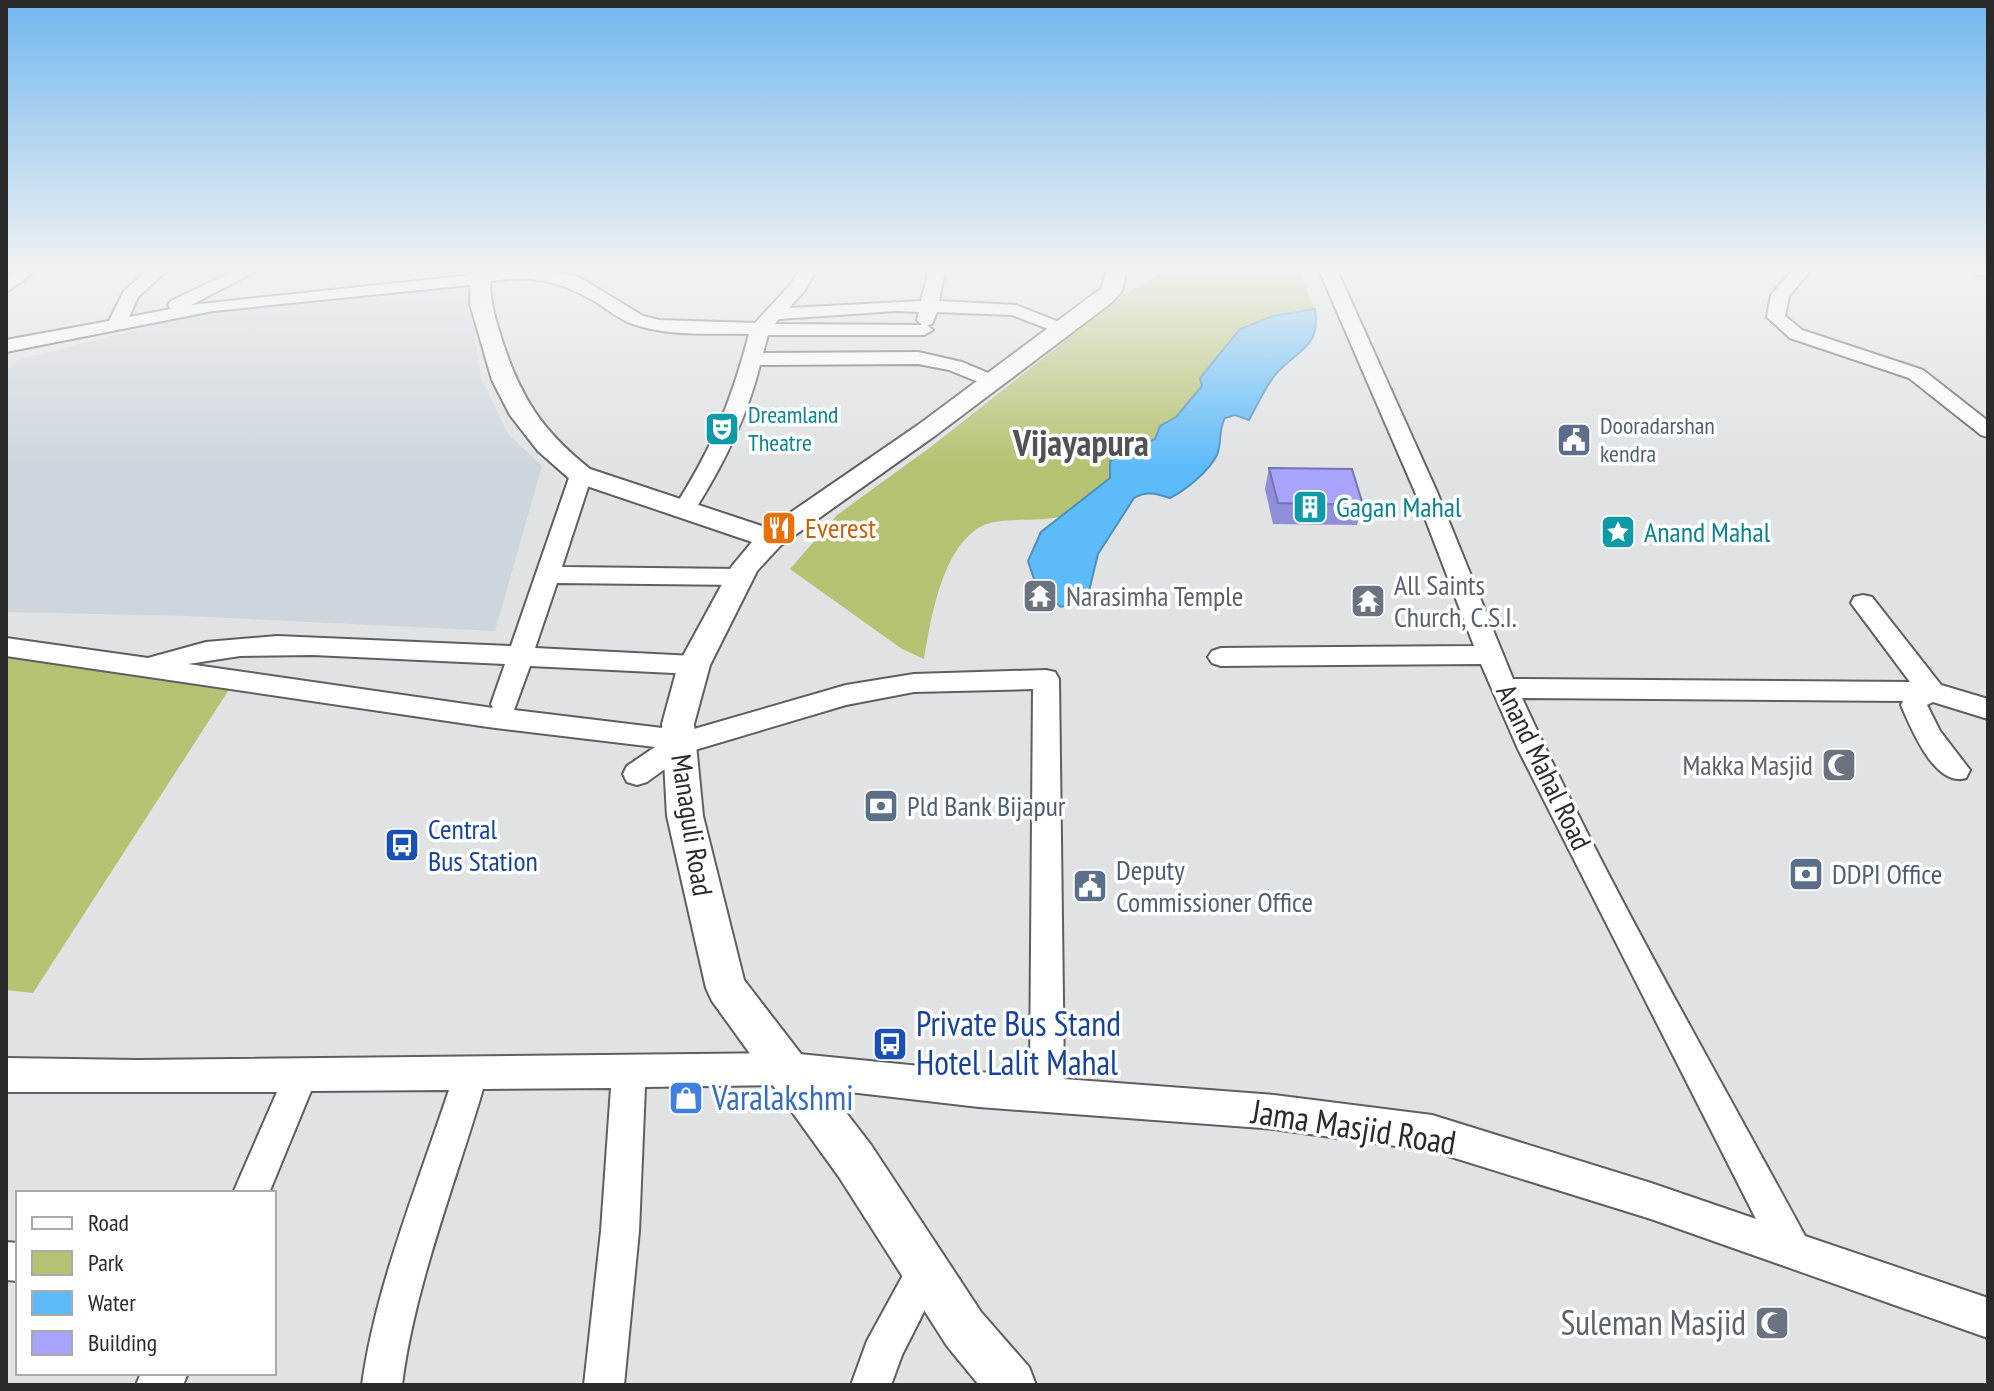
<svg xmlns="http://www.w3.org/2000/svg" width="1994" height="1391" viewBox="0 0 1994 1391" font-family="'PT Sans Narrow',sans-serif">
	<rect width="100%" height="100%" fill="#e0e2e3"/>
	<!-- built -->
	<path fill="#ced6dd" d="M 467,286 L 481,378 L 508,434 L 542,466 L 495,631 L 187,616 L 6,612 L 6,371 L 17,360 L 215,310 L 241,311 Z"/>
	<!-- green -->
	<g fill="#b5c271">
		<path d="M 1169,270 L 1298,270 L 1315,309 L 1273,316 L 1240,329 L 1200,377 L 1202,386 L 1176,417 L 1160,426 L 1155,439 L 1110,461 L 1110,478 C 1098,486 1071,514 1062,516 C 1039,523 1001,516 982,526 C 942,547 931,618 924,659 L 902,649 L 790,569 L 837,515 L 932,446 L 1124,294 Z"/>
		<path d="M 6,636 L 113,655 L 232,685 L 33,993 L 6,990 Z"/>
	</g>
	<!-- water -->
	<path fill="#5ebbfa" stroke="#4e90bc" stroke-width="2" d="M 1315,309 C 1322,348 1295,351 1275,375 C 1265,388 1257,405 1249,420 L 1235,415 L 1225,418 C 1218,430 1222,443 1217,455 C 1209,471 1186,490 1170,498 C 1157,494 1147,490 1134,498 L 1098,554 L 1087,599 L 1061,607 L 1037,588 L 1028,561 L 1041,532 L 1110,478 L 1110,461 L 1155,439 L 1160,426 L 1176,417 L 1202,386 L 1200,378 L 1240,329 L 1273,316 Z"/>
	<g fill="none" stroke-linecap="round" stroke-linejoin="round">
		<!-- minor casing -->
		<g stroke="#5d5f60" stroke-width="4">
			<g id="minor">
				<path d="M 18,270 L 38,270 L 6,292 L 6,279 Z"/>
				<path d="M 148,270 L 167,270 L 138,297 L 129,317 L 171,309 L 168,305 L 171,301 L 236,270 L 258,270 L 191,305 L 472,275 L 480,270 L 545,270 L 579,277 L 643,316 L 659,320 L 755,323 L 791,284 L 799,270 L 816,270 L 805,290 L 789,308 L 921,301 L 929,270 L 945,270 L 939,301 L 1016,305 L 1067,325 L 1070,329 L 1061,334 L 1012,315 L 937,312 L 932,324 L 927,325 L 933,330 L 924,335 L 768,335 L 763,353 L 918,352 L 962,362 L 998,377 L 1001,381 L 991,387 L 949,370 L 918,364 L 760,365 C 746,420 722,468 691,516 L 675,516 L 672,511 C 711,451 731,403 749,334 C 712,333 668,337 633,324 C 620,320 607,309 596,302 C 555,278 523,273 479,284 L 213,311 L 6,352 L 6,340 L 109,321 L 124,291 ZM 896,311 L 919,312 L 917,320 L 922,325 L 775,324 L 779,319 Z"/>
				<path d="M 1319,270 L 1337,270 L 1437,492 L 1513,679 L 1910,682 L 1851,603 L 1854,597 L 1863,595 L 1872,597 L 1941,685 L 1988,699 L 1988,719 L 1933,702 L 1927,705 L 1940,731 L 1970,770 L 1966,778 C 1935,788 1911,728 1901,705 L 1903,701 L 1522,698 C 1606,882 1709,1058 1805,1236 L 1988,1298 L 1988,1338 L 1651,1219 L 1432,1151 L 1274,1129 L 979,1107 L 789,1085 L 645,1087 L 639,1231 L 624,1385 L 584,1385 L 601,1231 L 611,1088 L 483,1089 C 455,1184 414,1288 402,1385 L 362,1385 C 375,1288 418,1184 449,1090 L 311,1091 L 269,1193 L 233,1193 L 277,1092 L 6,1092 L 6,1058 L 138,1060 L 789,1053 L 1030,1077 L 1033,689 L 914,692 L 846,705 L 688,752 L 647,782 L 637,785 L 627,782 L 623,774 L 627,766 L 655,747 L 488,727 L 6,656 L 6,638 L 148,658 L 206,642 L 277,636 L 511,646 L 570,475 L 581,468 L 592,475 L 562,567 L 740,569 L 748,571 L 752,577 L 748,583 L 740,585 L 557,583 L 535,648 L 694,656 L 703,659 L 707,665 L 703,671 L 694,674 L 530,666 L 514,710 L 687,731 L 846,685 L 914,674 L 1046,670 L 1055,672 L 1059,679 L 1064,1079 L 1274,1095 L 1432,1115 L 1651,1183 L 1756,1219 L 1518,749 L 1481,664 L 1221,666 L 1212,663 L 1208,657 L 1212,651 L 1221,648 L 1474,646 L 1415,492 ZM 313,655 L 505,664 L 491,704 L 493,708 L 188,664 L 240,656 Z"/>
				<path d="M 1793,270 L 1811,270 L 1789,296 L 1785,316 L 1802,330 L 1923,370 L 1988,421 L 1988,437 L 1981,435 L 1909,378 L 1790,338 L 1767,317 L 1771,295 Z"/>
				<path d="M 6,1242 L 18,1243 L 18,1281 L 6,1280 Z"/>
				<path d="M 927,1249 L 940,1255 L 946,1268 L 902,1355 L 891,1385 L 851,1385 L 867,1341 L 914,1255 Z"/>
				<path d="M 141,1373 L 188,1373 L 183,1385 L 136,1385 Z"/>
			</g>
		</g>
		<!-- major casing -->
		<g stroke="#5d5f60" stroke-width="4">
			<g id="major">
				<path d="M 471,270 L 491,270 C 488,294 494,315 501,337 C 520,397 541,430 590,469 L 768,528 L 918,425 L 1095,293 L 1101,289 L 1107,270 L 1126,272 L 1122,291 L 1111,303 L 936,435 L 781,545 L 757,571 L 710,665 L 694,724 L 703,816 L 744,980 L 871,1145 L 981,1312 L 1029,1367 L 1036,1385 L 979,1385 L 947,1346 L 839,1177 L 712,1001 L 706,988 L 667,816 L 662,724 L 678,665 L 732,566 L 752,542 L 572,481 L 538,451 L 510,415 L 492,380 L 470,304 Z"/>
				<path d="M 1972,270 L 1988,270 L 1988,276 L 1975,274 Z"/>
			</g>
		</g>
		<!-- minor -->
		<use href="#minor" fill="#fff" fill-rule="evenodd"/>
		<!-- major -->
		<use href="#major" fill="#fff" fill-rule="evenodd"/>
	</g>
	<!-- wall -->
	<path fill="#908dda" d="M 1269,468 L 1363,505 L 1357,525 L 1273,524 L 1265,489 Z"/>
	<!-- building -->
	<path fill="#a8a4fe" stroke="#7673b2" stroke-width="2" d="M 1269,468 L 1352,469 L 1363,505 L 1278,503 Z"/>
	<!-- sky -->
	<linearGradient id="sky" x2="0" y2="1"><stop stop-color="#71b7ef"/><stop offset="0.58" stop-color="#f1f2f2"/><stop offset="1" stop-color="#f1f2f2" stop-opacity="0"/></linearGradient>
	<rect width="1994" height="465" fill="url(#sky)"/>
	<!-- icons -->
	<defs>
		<g id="theatre-square" transform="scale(1.8)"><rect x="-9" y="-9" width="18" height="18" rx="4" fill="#0f9aa8" stroke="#fff"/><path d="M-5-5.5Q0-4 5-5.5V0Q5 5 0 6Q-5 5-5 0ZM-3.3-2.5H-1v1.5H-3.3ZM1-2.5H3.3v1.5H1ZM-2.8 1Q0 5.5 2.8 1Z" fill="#fff"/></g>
		<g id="civic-square" transform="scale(1.8)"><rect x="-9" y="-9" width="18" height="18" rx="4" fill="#5c6f8a" stroke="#fff"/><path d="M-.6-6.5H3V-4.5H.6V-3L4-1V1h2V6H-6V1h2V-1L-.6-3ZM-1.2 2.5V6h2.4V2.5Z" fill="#fff"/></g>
		<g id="building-square" transform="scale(1.8)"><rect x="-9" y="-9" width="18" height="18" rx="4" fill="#0f9aa8" stroke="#fff"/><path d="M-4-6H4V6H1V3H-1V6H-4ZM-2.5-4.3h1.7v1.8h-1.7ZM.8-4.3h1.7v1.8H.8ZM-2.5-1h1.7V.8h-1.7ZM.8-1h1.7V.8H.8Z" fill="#fff"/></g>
		<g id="restaurant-square" transform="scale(1.8)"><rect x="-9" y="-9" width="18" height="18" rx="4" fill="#e8710a" stroke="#fff"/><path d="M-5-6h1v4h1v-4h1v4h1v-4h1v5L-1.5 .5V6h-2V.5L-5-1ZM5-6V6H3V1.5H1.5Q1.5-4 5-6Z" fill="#fff"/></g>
		<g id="sight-square" transform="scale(1.8)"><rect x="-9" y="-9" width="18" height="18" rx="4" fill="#0f9aa8" stroke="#fff"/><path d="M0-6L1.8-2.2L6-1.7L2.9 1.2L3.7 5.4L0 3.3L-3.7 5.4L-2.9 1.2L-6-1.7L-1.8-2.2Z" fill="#fff"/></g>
		<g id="temple-square" transform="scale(1.8)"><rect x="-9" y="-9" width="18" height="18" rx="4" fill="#6b7280" stroke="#fff"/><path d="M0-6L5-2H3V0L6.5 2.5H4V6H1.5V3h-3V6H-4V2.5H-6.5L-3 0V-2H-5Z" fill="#fff"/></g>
		<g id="mosque-square" transform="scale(1.8)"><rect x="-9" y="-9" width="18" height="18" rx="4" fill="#6b7280" stroke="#fff"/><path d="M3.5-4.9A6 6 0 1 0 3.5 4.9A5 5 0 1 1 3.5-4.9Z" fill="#fff"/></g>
		<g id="bank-square" transform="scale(1.8)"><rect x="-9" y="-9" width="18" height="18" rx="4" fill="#5c6f8a" stroke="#fff"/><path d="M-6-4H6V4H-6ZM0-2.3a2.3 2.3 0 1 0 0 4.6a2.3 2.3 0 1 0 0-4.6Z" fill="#fff"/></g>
		<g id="bus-square" transform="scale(1.8)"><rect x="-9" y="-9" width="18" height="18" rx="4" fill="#1a4fb4" stroke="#fff"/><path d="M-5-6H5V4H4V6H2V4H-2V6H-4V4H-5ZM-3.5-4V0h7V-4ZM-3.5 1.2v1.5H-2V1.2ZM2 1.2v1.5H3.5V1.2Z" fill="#fff"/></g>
		<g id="shop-square" transform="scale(1.8)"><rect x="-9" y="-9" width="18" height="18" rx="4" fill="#3f7fe0" stroke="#fff"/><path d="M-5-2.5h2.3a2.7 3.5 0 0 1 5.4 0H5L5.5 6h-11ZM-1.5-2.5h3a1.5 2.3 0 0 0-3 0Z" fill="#fff"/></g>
	</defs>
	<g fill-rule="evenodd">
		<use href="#theatre-square" x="722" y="429"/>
		<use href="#civic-square" x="1574" y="440"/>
		<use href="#building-square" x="1310" y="507"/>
		<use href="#restaurant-square" x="779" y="528"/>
		<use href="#sight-square" x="1618" y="532"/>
		<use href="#temple-square" x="1040" y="596"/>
		<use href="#temple-square" x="1368" y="601"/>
		<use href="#mosque-square" x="1839" y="765"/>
		<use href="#bank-square" x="881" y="806"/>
		<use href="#bus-square" x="402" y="845"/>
		<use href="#bank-square" x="1806" y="874"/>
		<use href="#civic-square" x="1090" y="886"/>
		<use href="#bus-square" x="890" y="1044"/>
		<use href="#shop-square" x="686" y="1098"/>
		<use href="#mosque-square" x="1772" y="1323"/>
	</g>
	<g text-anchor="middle" stroke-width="7" stroke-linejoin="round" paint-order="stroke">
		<!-- far-culture labels -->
		<g font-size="24" fill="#0d838f" stroke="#fff" text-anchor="start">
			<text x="748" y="423">Dreamland<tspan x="748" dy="28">Theatre</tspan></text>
		</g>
		<!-- far-service labels -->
		<g font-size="24" fill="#4e5e75" stroke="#fff" text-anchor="start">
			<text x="1600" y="434">Dooradarshan<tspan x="1600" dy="28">kendra</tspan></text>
		</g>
		<!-- culture labels -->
		<g font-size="28" fill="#0d838f" stroke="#fff" text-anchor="start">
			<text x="1336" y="517">Gagan Mahal</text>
			<text x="1644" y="542">Anand Mahal</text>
		</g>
		<!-- food labels -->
		<g font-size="28" fill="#c56008" stroke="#fff" text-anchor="start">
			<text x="805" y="538">Everest</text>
		</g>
		<!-- worship labels -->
		<g font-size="28" fill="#5b616d" stroke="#fff" text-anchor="start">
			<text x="1394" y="595">All Saints<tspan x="1394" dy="32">Church, C.S.I.</tspan></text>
			<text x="1066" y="606">Narasimha Temple</text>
			<text x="1813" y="775" text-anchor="end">Makka Masjid</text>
		</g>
		<!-- street labels -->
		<g font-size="28" fill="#2a2a2b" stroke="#fff">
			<text transform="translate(1544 767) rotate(64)" y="10">Anand Mahal Road</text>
			<text transform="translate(692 825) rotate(81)" y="10">Managuli Road</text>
		</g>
		<!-- service labels -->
		<g font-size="28" fill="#4e5e75" stroke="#fff" text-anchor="start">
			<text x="907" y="816">Pld Bank Bijapur</text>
			<text x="1116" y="880">Deputy<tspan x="1116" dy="32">Commissioner Office</tspan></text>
			<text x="1832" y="884">DDPI Office</text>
		</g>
		<!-- transit labels -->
		<g font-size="28" fill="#164399" stroke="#fff" text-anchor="start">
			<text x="428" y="839">Central<tspan x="428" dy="32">Bus Station</tspan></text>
		</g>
		<!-- near-transit labels -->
		<g font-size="34" fill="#164399" stroke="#fff" text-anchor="start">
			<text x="916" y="1036">Private Bus Stand<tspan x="916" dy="39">Hotel Lalit Mahal</tspan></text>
		</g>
		<!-- near-shop labels -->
		<g font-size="34" fill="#366cbe" stroke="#fff" text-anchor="start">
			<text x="712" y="1110">Varalakshmi</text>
		</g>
		<!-- near-street labels -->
		<g font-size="34" fill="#2a2a2b" stroke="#fff">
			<text transform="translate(1354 1127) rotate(9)" y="12">Jama Masjid Road</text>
		</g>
		<!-- near-worship labels -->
		<g font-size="34" fill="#5b616d" stroke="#fff" text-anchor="end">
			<text x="1746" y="1335">Suleman Masjid</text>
		</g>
		<!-- far-town labels -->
		<g font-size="36" font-weight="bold" fill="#515254" stroke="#fff">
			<text x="1081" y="456">Vijayapura</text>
		</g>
	</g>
	<!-- border -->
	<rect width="1994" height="1391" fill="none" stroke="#2a2a2b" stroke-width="16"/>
	<!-- legend -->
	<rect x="16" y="1191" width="260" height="184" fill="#ffffff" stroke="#aaaaaa" stroke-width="2"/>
	<rect x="32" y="1217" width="40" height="12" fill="#ffffff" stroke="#aaaaaa" stroke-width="2"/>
	<text x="88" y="1231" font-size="24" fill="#2a2a2b">Road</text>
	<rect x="32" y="1251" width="40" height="24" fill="#b5c271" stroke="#aaaaaa" stroke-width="2"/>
	<text x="88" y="1271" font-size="24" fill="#2a2a2b">Park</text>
	<rect x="32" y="1291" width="40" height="24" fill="#5ebbfa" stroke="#aaaaaa" stroke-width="2"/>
	<text x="88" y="1311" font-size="24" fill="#2a2a2b">Water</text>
	<rect x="32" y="1331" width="40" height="24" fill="#a8a4fe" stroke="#aaaaaa" stroke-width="2"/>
	<text x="88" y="1351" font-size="24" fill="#2a2a2b">Building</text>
</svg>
